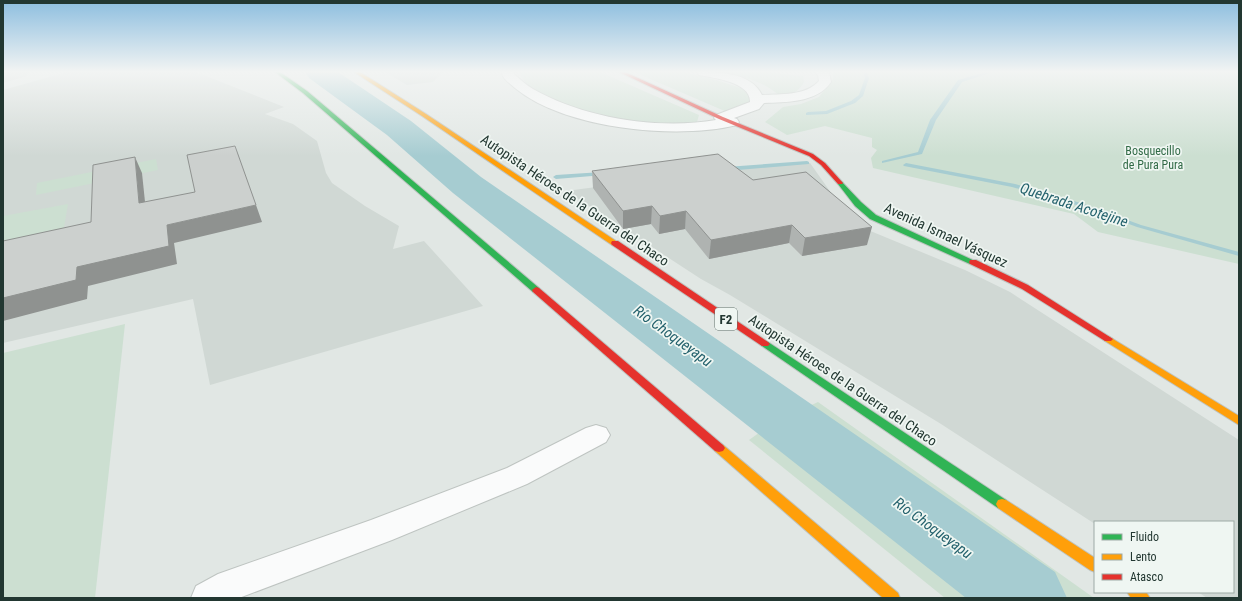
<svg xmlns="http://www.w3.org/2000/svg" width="1242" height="601" viewBox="0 0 1242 601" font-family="'Roboto Condensed',sans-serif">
	<rect width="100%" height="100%" fill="#e1e7e4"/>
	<!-- built -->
	<g fill="#d0d8d4">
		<path d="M 3,72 L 28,72 L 27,76 L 3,83 Z"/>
		<path d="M 67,72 L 196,72 L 284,107 L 265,114 L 293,124 L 317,141 L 326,173 L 332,183 L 365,206 L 399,226 L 393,249 L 424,241 L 483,306 L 210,385 L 193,299 L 3,343 L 3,90 Z"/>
		<path d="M 385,72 L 443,72 L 433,82 L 407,85 Z"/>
		<path d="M 810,163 L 844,211 L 868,230 L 965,270 L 1010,292 L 1239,440 L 1239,598 L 1207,598 L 1198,592 L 1233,592 L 1233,522 L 1095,522 L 1095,524 L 941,424 L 730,295 L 701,279 L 566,191 L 717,171 Z"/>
	</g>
	<!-- green -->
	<g fill="#ccdfd1">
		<path d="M 519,72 L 600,72 L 699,115 L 697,122 C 680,124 664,124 648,123 C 614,121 533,106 519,72 Z"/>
		<path d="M 634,72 L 684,72 L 716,80 L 747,90 L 750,97 L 749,102 L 727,112 Z"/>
		<path d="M 724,72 L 766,72 L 803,76 L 804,82 C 799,91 791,96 781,97 C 764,81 746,78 724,72 Z"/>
		<path d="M 833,72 L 1239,72 L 1239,264 L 1098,232 L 1074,214 L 873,168 L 871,158 L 877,150 L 872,147 L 872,138 L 825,126 L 787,135 L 765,122 L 783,107 L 801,104 L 819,97 L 833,79 Z"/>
		<path d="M 156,159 L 158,170 L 36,195 L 37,183 Z"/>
		<path d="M 68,204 L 63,233 L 3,245 L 3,216 Z"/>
		<path d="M 125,324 L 95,598 L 3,598 L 3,353 Z"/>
		<path d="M 818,402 L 1094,598 L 1044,598 L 790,415 Z"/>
		<path d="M 767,427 L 985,598 L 945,598 L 749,440 Z"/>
	</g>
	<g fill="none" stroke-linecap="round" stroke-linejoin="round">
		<!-- stream -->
		<g fill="#a6ccd1" fill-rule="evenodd">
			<path d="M 863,72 L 867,72 L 869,78 L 863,96 L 855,103 L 827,114 L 806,115 L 806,113 L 808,112 L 826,111 L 851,101 L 859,95 L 865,78 Z"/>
			<path d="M 986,72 L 993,72 L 962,82 L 936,120 L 922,154 L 882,163 L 882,161 L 918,152 L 930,120 L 958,80 Z"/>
			<path d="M 807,161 L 809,162 L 809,164 L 726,171 L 723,169 L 726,167 Z"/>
			<path d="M 906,163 L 1015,184 L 1084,204 L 1141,225 L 1239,252 L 1239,256 L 1137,227 L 1080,206 L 1012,187 L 904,166 L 903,165 Z"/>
			<path d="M 602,172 L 605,174 L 604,175 L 556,179 L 553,177 L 556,175 Z"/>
		</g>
		<!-- river -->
		<path fill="#a6ccd1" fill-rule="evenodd" d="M 305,72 L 338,72 L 411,121 L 481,177 L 1055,572 L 1067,598 L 966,598 L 453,193 L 387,135 L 309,78 Z"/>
		<!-- street casing -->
		<g stroke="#bec4c1" stroke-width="2">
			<g id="street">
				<path d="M 502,72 L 514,72 L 514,74 C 520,79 526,85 533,89 C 584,118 658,130 716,120 L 714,118 L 716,115 L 750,102 C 751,82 714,78 699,75 L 697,72 C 718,72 751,72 762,95 C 780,94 806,96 819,81 L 818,75 L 815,72 L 829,72 L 831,82 C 817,103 786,102 764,103 L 759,109 L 734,118 L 737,119 L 739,122 L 737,125 C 677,140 564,129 515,88 C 510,83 502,79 502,72 Z"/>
				<path d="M 596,425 L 606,428 L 610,435 L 606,442 L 527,484 L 392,540 L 239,598 L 191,598 L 196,586 L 218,574 L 371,520 L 507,468 L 586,428 Z"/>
			</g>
		</g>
		<!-- fast casing -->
		<g stroke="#bec4c1" stroke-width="2">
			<g id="fast">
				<path d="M 275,72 L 280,72 L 307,91 L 539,288 L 540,290 L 539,292 L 533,292 L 303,93 Z"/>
				<path d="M 840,181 L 842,182 L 861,202 L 876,215 L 977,262 L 976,264 L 970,264 L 870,219 L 855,206 L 838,184 L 838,182 Z"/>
				<path d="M 765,341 L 768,342 L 1006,500 L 1008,504 L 1006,508 L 1002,509 L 998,508 L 762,346 L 760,344 Z"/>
			</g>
		</g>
		<!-- slow casing -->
		<g stroke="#bec4c1" stroke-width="2">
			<g id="slow">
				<path d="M 354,72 L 360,72 L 426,114 L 619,243 L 618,245 L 612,245 L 422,116 Z"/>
				<path d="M 1108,336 L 1239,416 L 1239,425 L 1105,341 L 1103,339 L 1105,337 Z"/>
				<path d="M 719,444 L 723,445 L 898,593 L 900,598 L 883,598 L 715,451 L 713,448 L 715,445 Z"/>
				<path d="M 1002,499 L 1006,500 L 1095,558 L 1095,572 L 1090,570 L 998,508 L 996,504 L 998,500 Z"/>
				<path d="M 1127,592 L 1146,592 L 1150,598 L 1131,598 Z"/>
			</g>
		</g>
		<!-- jam casing -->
		<g stroke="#bec4c1" stroke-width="2">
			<g id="jam">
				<path d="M 619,72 L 625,72 L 723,117 L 813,154 L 825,163 L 843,183 L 842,184 L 838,184 L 821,165 L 809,156 L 719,119 Z"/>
				<path d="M 612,241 L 618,241 L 768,342 L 770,344 L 768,346 L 762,346 L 612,245 L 611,243 Z"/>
				<path d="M 970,260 L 976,260 L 1028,285 L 1113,339 L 1111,341 L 1105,341 L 1022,289 L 970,264 L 969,262 Z"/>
				<path d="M 536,287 L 539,288 L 723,445 L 725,448 L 723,451 L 719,452 L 715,451 L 533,292 L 532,290 Z"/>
			</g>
		</g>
		<!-- street -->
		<use href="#street" fill="#fafbfb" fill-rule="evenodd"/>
		<!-- fast -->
		<use href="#fast" fill="#30b455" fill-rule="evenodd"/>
		<!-- slow -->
		<use href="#slow" fill="#ff9f0a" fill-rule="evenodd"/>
		<!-- jam -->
		<use href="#jam" fill="#e5322d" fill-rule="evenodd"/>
	</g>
	<!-- wall -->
	<path fill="#afb3b1" d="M 592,171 L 867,245 L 802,256 L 789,243 L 709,259 L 685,229 L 659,234 L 651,224 L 623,229 L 593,188 Z"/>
	<!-- shaded-wall -->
	<g fill="#8f9290">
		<path d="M 135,157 L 142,173 L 147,221 L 139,203 Z"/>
		<path d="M 256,205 L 262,222 L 174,243 L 177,264 L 88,286 L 87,299 L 3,321 L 3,298 L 167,225 Z"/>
		<path d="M 652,206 L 651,224 L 623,229 L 623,211 Z"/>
		<path d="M 686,211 L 685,229 L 659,234 L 660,216 Z"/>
		<path d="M 792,225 L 789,243 L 709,259 L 711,240 Z"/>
		<path d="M 872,227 L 867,245 L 802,256 L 805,238 Z"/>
	</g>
	<!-- building -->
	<g fill="#ccd0ce" stroke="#8f9290">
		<path d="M 235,146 L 256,205 L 167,225 L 169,246 L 77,267 L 76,280 L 3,298 L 3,241 L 91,222 L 93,165 L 135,157 L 139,203 L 195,192 L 187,155 Z"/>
		<path d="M 718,154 L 753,180 L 806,172 L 872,227 L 805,238 L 792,225 L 711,240 L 686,211 L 660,216 L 652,206 L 623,211 L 592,171 Z"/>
	</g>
	<!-- sky -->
	<linearGradient id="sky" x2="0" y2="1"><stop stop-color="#8dbedf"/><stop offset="0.46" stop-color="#f2f4f3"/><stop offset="1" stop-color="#f2f4f3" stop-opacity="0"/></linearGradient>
	<rect width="1242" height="156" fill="url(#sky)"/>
	<g text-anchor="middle" stroke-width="3.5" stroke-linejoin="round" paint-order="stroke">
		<!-- far-park labels -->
		<g font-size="12" fill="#316a46" stroke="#eff6f2">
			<text x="1153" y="155">Bosquecillo<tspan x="1153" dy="14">de Pura Pura</tspan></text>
		</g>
		<!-- shield labels -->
		<rect fill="#eff6f2" stroke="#60706b" stroke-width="1" x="715" y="308" width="22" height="22" rx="3"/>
		<g font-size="13" font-weight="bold" fill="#223731">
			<text x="726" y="324">F2</text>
		</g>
		<!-- street labels -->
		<g font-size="14" fill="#223731" stroke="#eff6f2">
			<text transform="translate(575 200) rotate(34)" y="5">Autopista Héroes de la Guerra del Chaco</text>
			<text transform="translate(946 235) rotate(25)" y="5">Avenida Ismael Vásquez</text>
			<text transform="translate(843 380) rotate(34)" y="5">Autopista Héroes de la Guerra del Chaco</text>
		</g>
		<!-- water labels -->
		<g font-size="15" font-style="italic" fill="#23616c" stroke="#eff6f2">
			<text transform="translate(1074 205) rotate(18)" y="5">Quebrada Acotejine</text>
			<text transform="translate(673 336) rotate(36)" y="5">Río Choqueyapu</text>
			<text transform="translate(933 528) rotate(36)" y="5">Río Choqueyapu</text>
		</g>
	</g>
	<!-- border -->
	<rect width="1242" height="601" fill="none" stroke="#223731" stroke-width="8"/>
	<!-- legend -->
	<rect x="1094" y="521" width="140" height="72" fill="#eff6f2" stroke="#9daaa5"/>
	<rect x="1102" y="534" width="20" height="6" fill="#30b455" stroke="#9daaa5"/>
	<text x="1130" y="541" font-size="12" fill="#223731">Fluido</text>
	<rect x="1102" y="554" width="20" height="6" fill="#ff9f0a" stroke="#9daaa5"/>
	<text x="1130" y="561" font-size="12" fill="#223731">Lento</text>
	<rect x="1102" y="574" width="20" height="6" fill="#e5322d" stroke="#9daaa5"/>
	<text x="1130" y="581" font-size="12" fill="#223731">Atasco</text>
</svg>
